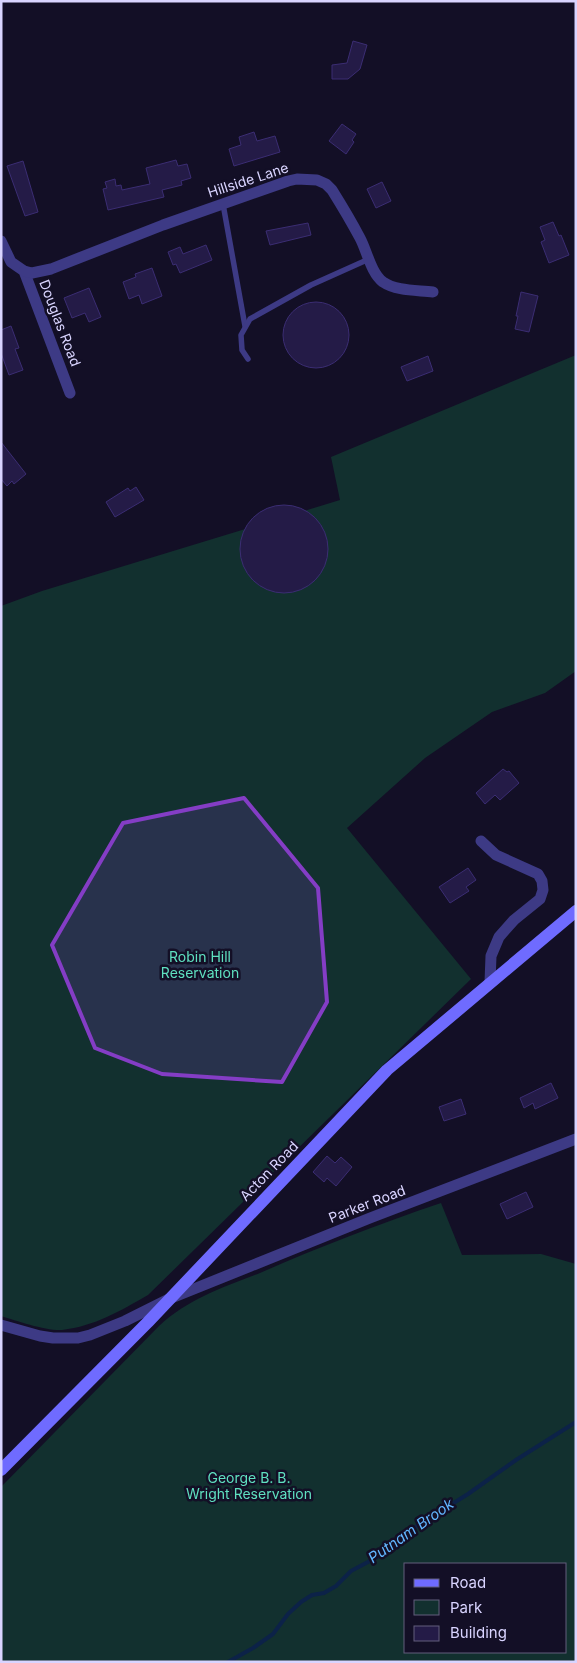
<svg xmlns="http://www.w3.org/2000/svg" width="577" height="1663" viewBox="0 0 577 1663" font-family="Inter,sans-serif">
	<rect width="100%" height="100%" fill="#130f26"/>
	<!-- green -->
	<g fill="#12302f" fill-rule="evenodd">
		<path d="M 576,355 L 576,671 L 545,693 L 492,712 L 425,758 L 347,828 L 471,979 L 148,1295 C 120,1311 95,1326 62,1330 C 46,1331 17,1321 1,1316 L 1,606 L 42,591 L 340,500 L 331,457 Z"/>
		<path d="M 441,1203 L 462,1255 L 541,1254 L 576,1264 L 576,1662 L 1,1662 L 1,1487 L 159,1326 C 188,1299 224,1287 260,1273 C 319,1247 379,1224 441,1203 ZM 406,1564 L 566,1564 L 566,1652 L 406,1652 Z"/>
	</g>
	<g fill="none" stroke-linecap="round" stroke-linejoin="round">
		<!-- stream -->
		<path stroke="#0c2248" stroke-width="4" d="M 228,1662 L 253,1648 L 273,1634 L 288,1614 L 301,1602 L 312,1595 L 324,1593 L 336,1586 L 351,1571 L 383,1554 L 401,1536 L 468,1494 L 516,1460 L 576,1422"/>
	</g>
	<!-- building -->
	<g fill="#241b47" stroke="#3b2d73">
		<path d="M 353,41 L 367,45 L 360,69 L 348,79 L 332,79 L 332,65 L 347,63 Z"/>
		<path d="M 342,124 L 356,134 L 352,140 L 354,142 L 346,154 L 329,141 Z"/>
		<path d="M 254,132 L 257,141 L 275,136 L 280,152 L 234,166 L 229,149 L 241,145 L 239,137 Z"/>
		<path d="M 176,160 L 178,166 L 187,164 L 191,178 L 181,181 L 182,185 L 162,190 L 164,197 L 108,210 L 103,189 L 107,188 L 105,182 L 115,179 L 116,186 L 121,185 L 122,190 L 150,184 L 146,168 Z"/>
		<path d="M 23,161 L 38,212 L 25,216 L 7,166 Z"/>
		<path d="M 382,182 L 391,201 L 376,208 L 367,189 Z"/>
		<path d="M 553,222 L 559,236 L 561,235 L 569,255 L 549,263 L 541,242 L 545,240 L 540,227 Z"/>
		<path d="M 308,223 L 311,235 L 270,245 L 266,231 Z"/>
		<path d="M 206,245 L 212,260 L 180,273 L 176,264 L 173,265 L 168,252 L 180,247 L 183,254 Z"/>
		<path d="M 152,268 L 162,296 L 142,304 L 139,295 L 129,299 L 123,282 L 136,277 L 135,274 Z"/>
		<path d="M 89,288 L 101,317 L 89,322 L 85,313 L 72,318 L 64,298 Z"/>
		<path d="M 521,292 L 538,296 L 529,332 L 515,329 L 518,316 L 516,316 Z"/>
		<circle cx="316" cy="335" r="33"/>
		<path d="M 11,326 L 19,348 L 15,349 L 23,370 L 9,375 L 1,353 L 1,330 Z"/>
		<path d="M 428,356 L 433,371 L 407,381 L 401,367 Z"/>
		<path d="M 1,442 L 26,474 L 14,484 L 12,481 L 7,486 L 1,479 Z"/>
		<path d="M 136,487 L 144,500 L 115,517 L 106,502 L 128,488 L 130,491 Z"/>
		<circle cx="284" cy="549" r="44"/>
		<path d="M 503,769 L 507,772 L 509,771 L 519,783 L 500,800 L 495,795 L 485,804 L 476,793 Z"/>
		<path d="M 468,868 L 476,880 L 466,887 L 469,891 L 450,903 L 439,887 Z"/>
		<path d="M 551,1083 L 558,1098 L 535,1109 L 533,1103 L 524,1108 L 520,1098 Z"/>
		<path d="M 461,1099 L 466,1114 L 444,1121 L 439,1107 Z"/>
		<path d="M 327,1156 L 335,1163 L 341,1157 L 352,1167 L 336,1186 L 327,1178 L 324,1182 L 313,1172 Z"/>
		<path d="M 526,1192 L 533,1207 L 507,1219 L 500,1204 Z"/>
	</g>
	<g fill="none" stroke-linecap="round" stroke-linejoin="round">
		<!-- lane -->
		<g stroke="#3d3a85" stroke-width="5.5">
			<path d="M 223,204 L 245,326"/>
			<path d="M 248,359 L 242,350 L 241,335 L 250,319 L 311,285 L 369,259"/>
		</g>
		<!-- street -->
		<g stroke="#3d3a85" stroke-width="11">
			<path d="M 1,241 L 11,262 L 24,271 L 70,393"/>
			<path d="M 24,271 L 32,273 L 51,269 L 163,225 L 288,181 L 297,179 L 317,180 L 326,184 L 332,190 C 342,206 351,221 360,238 C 367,251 371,273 383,282 C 396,291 417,290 433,292"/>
			<path d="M 481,841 L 496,855 L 538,874 L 542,881 L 543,890 L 540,899 L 514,920 L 499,937 L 491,956 L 490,982"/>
			<path d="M 1,1325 L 40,1336 L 53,1338 L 78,1338 L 90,1335 L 125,1321 L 169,1299 L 370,1218 L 576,1139"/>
		</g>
		<!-- secondary -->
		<path stroke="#6f6bff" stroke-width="12" d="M 1,1470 L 148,1322 L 387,1070 L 576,911"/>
	</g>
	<!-- marked area -->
	<path fill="#843dc5" fill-opacity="0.2" stroke="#843dc5" stroke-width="4" stroke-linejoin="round" d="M 244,798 L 318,888 L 327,1002 L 282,1082 L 162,1074 L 95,1048 L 52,945 L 123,823 Z"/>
	<g text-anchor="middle" stroke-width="5" stroke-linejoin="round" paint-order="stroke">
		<!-- street labels -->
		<g font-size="14" fill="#d9d4ff" stroke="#130f26">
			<text transform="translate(248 180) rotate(-18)" y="5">Hillside Lane</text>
			<text transform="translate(60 323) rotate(69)" y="5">Douglas Road</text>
			<text transform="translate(269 1171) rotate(-46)" y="5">Acton Road</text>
			<text transform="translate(367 1204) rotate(-21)" y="5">Parker Road</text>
		</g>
		<!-- park labels -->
		<g font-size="14" fill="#5fe0c0" stroke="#130f26">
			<text x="200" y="962">Robin Hill<tspan x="200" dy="16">Reservation</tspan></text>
			<text x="249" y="1483">George B. B.<tspan x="249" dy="16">Wright Reservation</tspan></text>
		</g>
		<!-- water labels -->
		<g font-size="15" font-style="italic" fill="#62b6ff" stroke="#130f26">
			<text transform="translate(411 1531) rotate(-35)" y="5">Putnam Brook</text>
		</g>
	</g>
	<!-- border -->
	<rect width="577" height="1663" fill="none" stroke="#d9d4ff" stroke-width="5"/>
	<!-- legend -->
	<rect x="404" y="1563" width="162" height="90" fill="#130f26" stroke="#625e7d"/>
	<rect x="414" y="1579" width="25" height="8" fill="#6f6bff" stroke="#625e7d"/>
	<text x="450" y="1588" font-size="15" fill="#d9d4ff">Road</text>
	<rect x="414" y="1600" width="25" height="15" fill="#12302f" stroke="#625e7d"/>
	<text x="450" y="1613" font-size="15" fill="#d9d4ff">Park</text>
	<rect x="414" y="1626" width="25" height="15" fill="#241b47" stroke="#625e7d"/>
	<text x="450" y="1638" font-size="15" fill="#d9d4ff">Building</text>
</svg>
